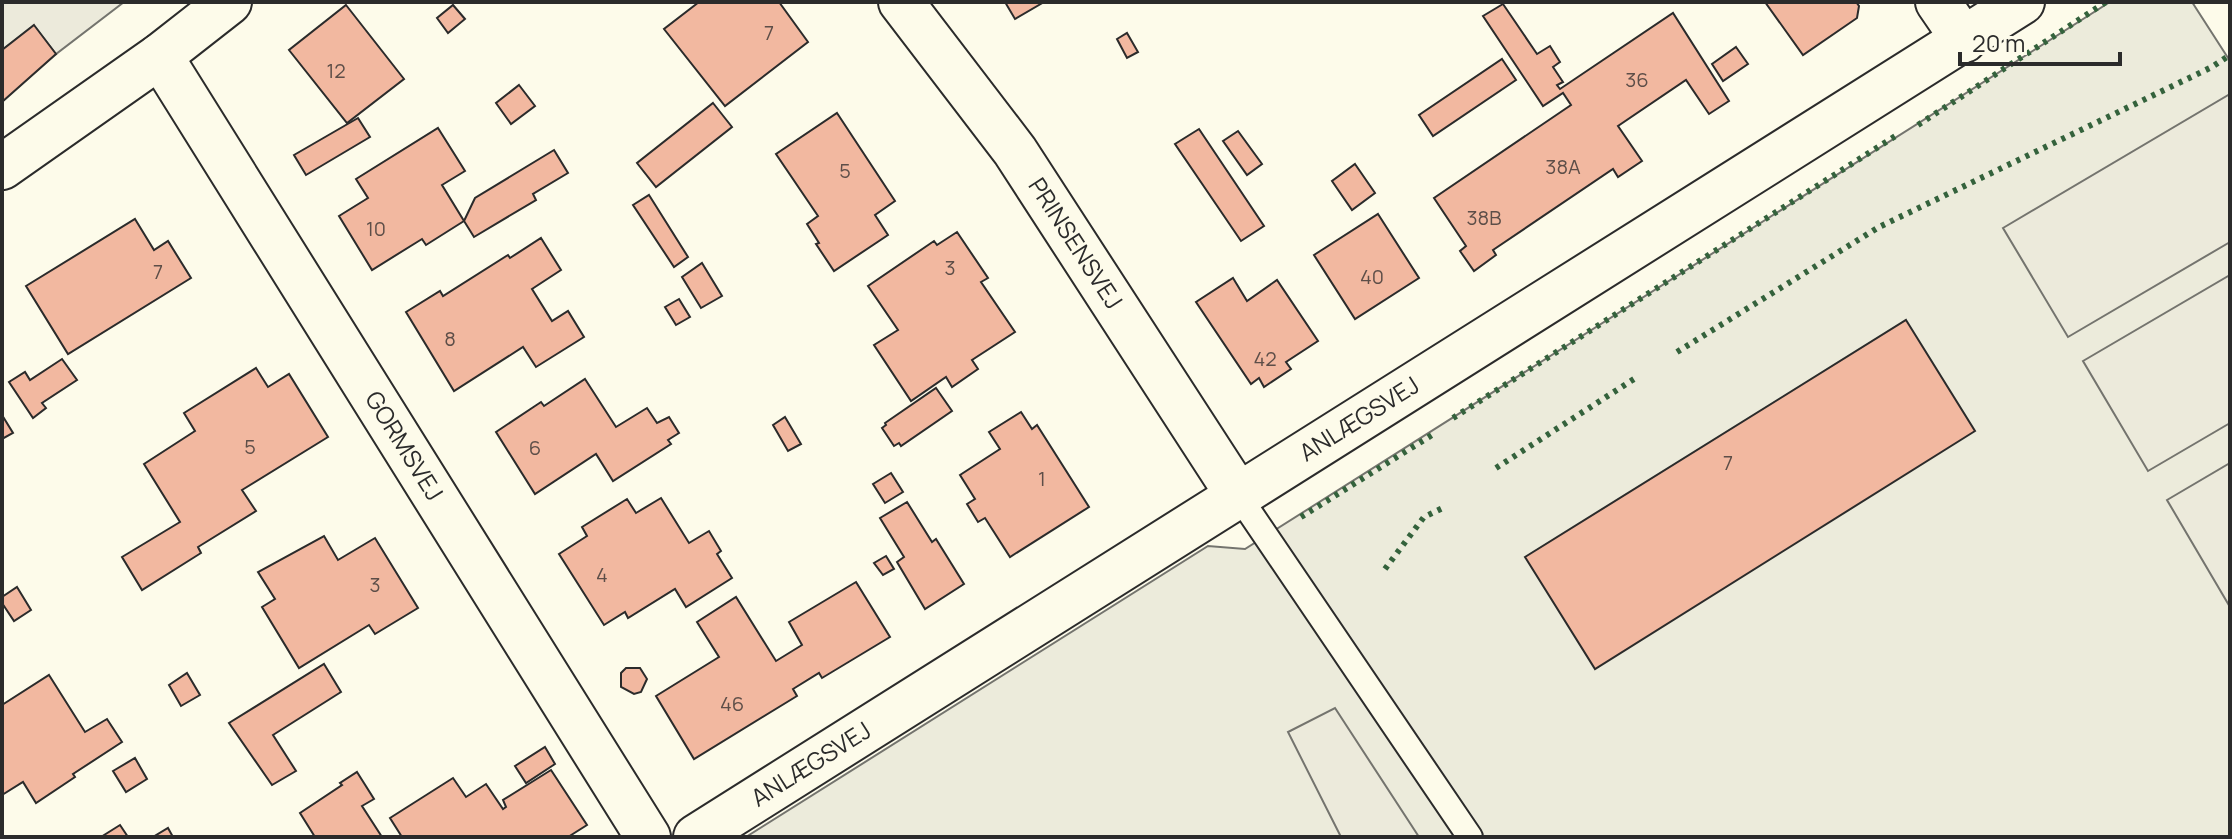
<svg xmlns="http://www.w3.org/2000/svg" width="2232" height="839" viewBox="0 0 2232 839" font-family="Manrope,sans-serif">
	<rect width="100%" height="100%" fill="#fdfbea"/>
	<!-- green -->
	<path fill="#ecebdb" stroke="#74746e" stroke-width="2" d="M 2110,2 L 2192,2 L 2230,61 L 2230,837 L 746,837 L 1208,546 L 1245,549 Z"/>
	<!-- parking -->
	<g fill="#eceadb" stroke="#74746e" stroke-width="2">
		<path d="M 2,2 L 124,2 L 56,54 L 34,26 L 2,50 Z"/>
		<path d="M 2230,94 L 2230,242 L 2068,337 L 2003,228 Z"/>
		<path d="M 2230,275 L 2230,423 L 2148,471 L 2083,361 Z"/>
		<path d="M 2230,463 L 2230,607 L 2167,500 Z"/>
		<path d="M 1335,708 L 1419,837 L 1341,837 L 1288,732 Z"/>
	</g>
	<!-- building -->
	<g fill="#f2b8a0" stroke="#2b2b2b" stroke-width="2">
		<path d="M 699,2 L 779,2 L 808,42 L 725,106 L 664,29 Z"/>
		<path d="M 1005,2 L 1044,2 L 1015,19 Z"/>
		<path d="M 1765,2 L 1856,2 L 1859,6 L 1857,18 L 1803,55 Z"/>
		<path d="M 1503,4 L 1537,54 L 1550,46 L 1560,62 L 1553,67 L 1563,82 L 1557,85 L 1560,89 L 1673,13 L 1729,101 L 1709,114 L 1686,80 L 1618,126 L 1642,161 L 1618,177 L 1613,169 L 1493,250 L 1496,255 L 1474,271 L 1460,251 L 1466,246 L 1434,198 L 1571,105 L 1563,93 L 1543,106 L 1483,16 Z"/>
		<path d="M 346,5 L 404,79 L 347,123 L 289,50 Z"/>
		<path d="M 453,5 L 465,19 L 448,33 L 437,18 Z"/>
		<path d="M 34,25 L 56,54 L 2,102 L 2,50 Z"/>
		<path d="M 1127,33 L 1138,52 L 1127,58 L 1117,39 Z"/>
		<path d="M 1736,47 L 1748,64 L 1723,81 L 1712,64 Z"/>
		<path d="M 1502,59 L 1516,80 L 1433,136 L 1419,115 Z"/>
		<path d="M 519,85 L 535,106 L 511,124 L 496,103 Z"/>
		<path d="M 713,103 L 732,127 L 656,187 L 637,163 Z"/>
		<path d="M 837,113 L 895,201 L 875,215 L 888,235 L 834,271 L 816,244 L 819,243 L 807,224 L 818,216 L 776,154 Z"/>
		<path d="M 358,118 L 370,137 L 306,175 L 294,155 Z"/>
		<path d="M 438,128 L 465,171 L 442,185 L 464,221 L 426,245 L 422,239 L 372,270 L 339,216 L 368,198 L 356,179 Z"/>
		<path d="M 1199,129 L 1264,226 L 1241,241 L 1175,144 Z"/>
		<path d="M 1238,131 L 1262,164 L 1247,175 L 1223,141 Z"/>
		<path d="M 554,150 L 568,173 L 533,194 L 536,200 L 474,237 L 464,221 L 475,198 Z"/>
		<path d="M 1355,164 L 1375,193 L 1352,210 L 1332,181 Z"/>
		<path d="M 649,195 L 688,257 L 674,267 L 633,205 Z"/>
		<path d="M 1378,214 L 1419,278 L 1355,319 L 1314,255 Z"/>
		<path d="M 135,219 L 154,250 L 168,241 L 191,278 L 68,354 L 26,286 Z"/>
		<path d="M 957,232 L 988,278 L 981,282 L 1015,332 L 972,360 L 978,369 L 952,387 L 946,377 L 911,401 L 874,345 L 898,330 L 868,286 L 934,241 L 937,245 Z"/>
		<path d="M 541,238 L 561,270 L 532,289 L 552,321 L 568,311 L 584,337 L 536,367 L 523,347 L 454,391 L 406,312 L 440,291 L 443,296 L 508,255 L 510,258 Z"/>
		<path d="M 702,263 L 722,296 L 701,308 L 682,277 Z"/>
		<path d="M 1233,278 L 1247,301 L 1277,280 L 1318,341 L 1286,362 L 1291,369 L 1264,387 L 1259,378 L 1251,384 L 1196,302 Z"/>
		<path d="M 679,299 L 690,317 L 676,325 L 665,307 Z"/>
		<path d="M 1906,320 L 1975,431 L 1595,669 L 1525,557 Z"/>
		<path d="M 62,359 L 77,380 L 42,403 L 46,408 L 33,418 L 9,382 L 25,372 L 30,380 Z"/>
		<path d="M 256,368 L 268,387 L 289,374 L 328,437 L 242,490 L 256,511 L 198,547 L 201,553 L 142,590 L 122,557 L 180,522 L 144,464 L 195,431 L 184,413 Z"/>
		<path d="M 585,379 L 616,427 L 647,408 L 657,423 L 669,417 L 679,433 L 668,440 L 671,444 L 613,481 L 596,454 L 535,494 L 496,432 L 541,402 L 544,406 Z"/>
		<path d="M 936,388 L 952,411 L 901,446 L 899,443 L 894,446 L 882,428 L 886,425 L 885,423 Z"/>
		<path d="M 1021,412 L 1032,429 L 1037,425 L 1089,507 L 1010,557 L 985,518 L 978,522 L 967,504 L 975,499 L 960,475 L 1000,449 L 989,432 Z"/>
		<path d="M 2,415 L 13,433 L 2,439 Z"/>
		<path d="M 785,417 L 801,444 L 788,451 L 773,425 Z"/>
		<path d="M 891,473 L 903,492 L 885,503 L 873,484 Z"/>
		<path d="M 661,498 L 689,543 L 709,531 L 721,551 L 717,554 L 732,578 L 686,607 L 675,589 L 628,618 L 625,612 L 604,625 L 559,554 L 587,536 L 582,527 L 627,499 L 636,513 Z"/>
		<path d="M 907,502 L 932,542 L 936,539 L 964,584 L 925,609 L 897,562 L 904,557 L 880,518 Z"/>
		<path d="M 324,536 L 338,560 L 375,538 L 418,608 L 375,634 L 369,625 L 299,668 L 262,607 L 275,599 L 258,572 Z"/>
		<path d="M 886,556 L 894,569 L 883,575 L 874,563 Z"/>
		<path d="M 856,582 L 890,637 L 822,678 L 819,673 L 793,689 L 797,696 L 694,759 L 656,696 L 719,657 L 697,622 L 736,597 L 776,661 L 802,645 L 789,622 Z"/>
		<path d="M 17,587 L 31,610 L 14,621 L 2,603 L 2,597 Z"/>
		<path d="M 324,664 L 341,692 L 273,735 L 296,771 L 272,785 L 229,723 Z"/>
		<path d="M 626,668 L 640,668 L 647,679 L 641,692 L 634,694 L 621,687 L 621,673 Z"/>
		<path d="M 187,673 L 200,695 L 181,706 L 169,685 Z"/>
		<path d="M 49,675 L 85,732 L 107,719 L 122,742 L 73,774 L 75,777 L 36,803 L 23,782 L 2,795 L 2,705 Z"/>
		<path d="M 545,747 L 555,764 L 526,783 L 515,766 Z"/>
		<path d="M 135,758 L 147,779 L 126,792 L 113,771 Z"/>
		<path d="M 551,770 L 587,825 L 568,837 L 402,837 L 390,818 L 453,778 L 466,797 L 486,784 L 503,809 L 506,807 L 503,800 Z"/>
		<path d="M 357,772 L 374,799 L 362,806 L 382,837 L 315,837 L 300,813 L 342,785 L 340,783 Z"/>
		<path d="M 120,825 L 128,837 L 101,837 Z"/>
		<path d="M 168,828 L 173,837 L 153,837 Z"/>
	</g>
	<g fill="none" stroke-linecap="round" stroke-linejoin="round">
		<!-- lane casing -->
		<g stroke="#2b2b2b" stroke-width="28">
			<path id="lane" d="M 1238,495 L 1470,837"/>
		</g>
		<!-- street casing -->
		<g stroke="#2b2b2b" stroke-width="48">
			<g id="street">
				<path id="s1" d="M 901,2 L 1015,151 L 1238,495"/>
				<path d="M 1938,2 L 1964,40"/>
				<path id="s2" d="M 160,56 L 648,837"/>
				<path d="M 2,167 L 160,56 L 229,2"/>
				<path id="s3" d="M 696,837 L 2022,2"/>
			</g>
		</g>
		<!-- lane -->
		<use href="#lane" stroke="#fdfbea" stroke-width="24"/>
		<!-- street -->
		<use href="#street" stroke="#fdfbea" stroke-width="44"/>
		<!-- hedge -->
		<g stroke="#34623c" stroke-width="6" stroke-dasharray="4 6" stroke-linecap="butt">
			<path d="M 1918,125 L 2106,2"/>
			<path d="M 1677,352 L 1879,227 L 2212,67 L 2230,55"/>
			<path d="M 1453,418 L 1897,135"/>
			<path d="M 1496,468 L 1634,379"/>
			<path d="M 1301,517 L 1432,435"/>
			<path d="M 1385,569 L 1424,517 L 1445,507"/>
		</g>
	</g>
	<g text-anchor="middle" stroke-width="6" stroke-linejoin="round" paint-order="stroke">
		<!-- number labels -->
		<g font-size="20" fill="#5d4e48">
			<text x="769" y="40">7</text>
			<text x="336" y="78">12</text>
			<text x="1637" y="87">36</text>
			<text x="1563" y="174">38A</text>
			<text x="845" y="178">5</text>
			<text x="1484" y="225">38B</text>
			<text x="376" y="236">10</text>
			<text x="950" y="275">3</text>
			<text x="158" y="279">7</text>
			<text x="1372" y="284">40</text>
			<text x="450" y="346">8</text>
			<text x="1265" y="366">42</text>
			<text x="250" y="454">5</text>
			<text x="535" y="455">6</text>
			<text x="1728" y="470">7</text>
			<text x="1042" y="486">1</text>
			<text x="602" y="582">4</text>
			<text x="375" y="592">3</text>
			<text x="732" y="711">46</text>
		</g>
		<!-- street labels -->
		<g font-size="24" fill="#2b2b2b" stroke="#fdfbea">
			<text dy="8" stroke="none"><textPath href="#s1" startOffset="298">PRINSENSVEJ</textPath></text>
			<text dy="8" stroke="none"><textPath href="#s3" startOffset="784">ANLÆGSVEJ</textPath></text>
			<text dy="8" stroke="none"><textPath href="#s2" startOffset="460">GORMSVEJ</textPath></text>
			<text dy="8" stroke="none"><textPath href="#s3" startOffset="136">ANLÆGSVEJ</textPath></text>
		</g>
	</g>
	<!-- border -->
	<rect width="2232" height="839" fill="none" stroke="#2b2b2b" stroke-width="8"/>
	<!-- scale -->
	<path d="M1960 52v12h160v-12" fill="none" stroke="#2b2b2b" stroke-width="4"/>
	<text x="1972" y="52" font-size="24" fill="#2b2b2b" stroke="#fdfbea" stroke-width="6" paint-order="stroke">20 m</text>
</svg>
